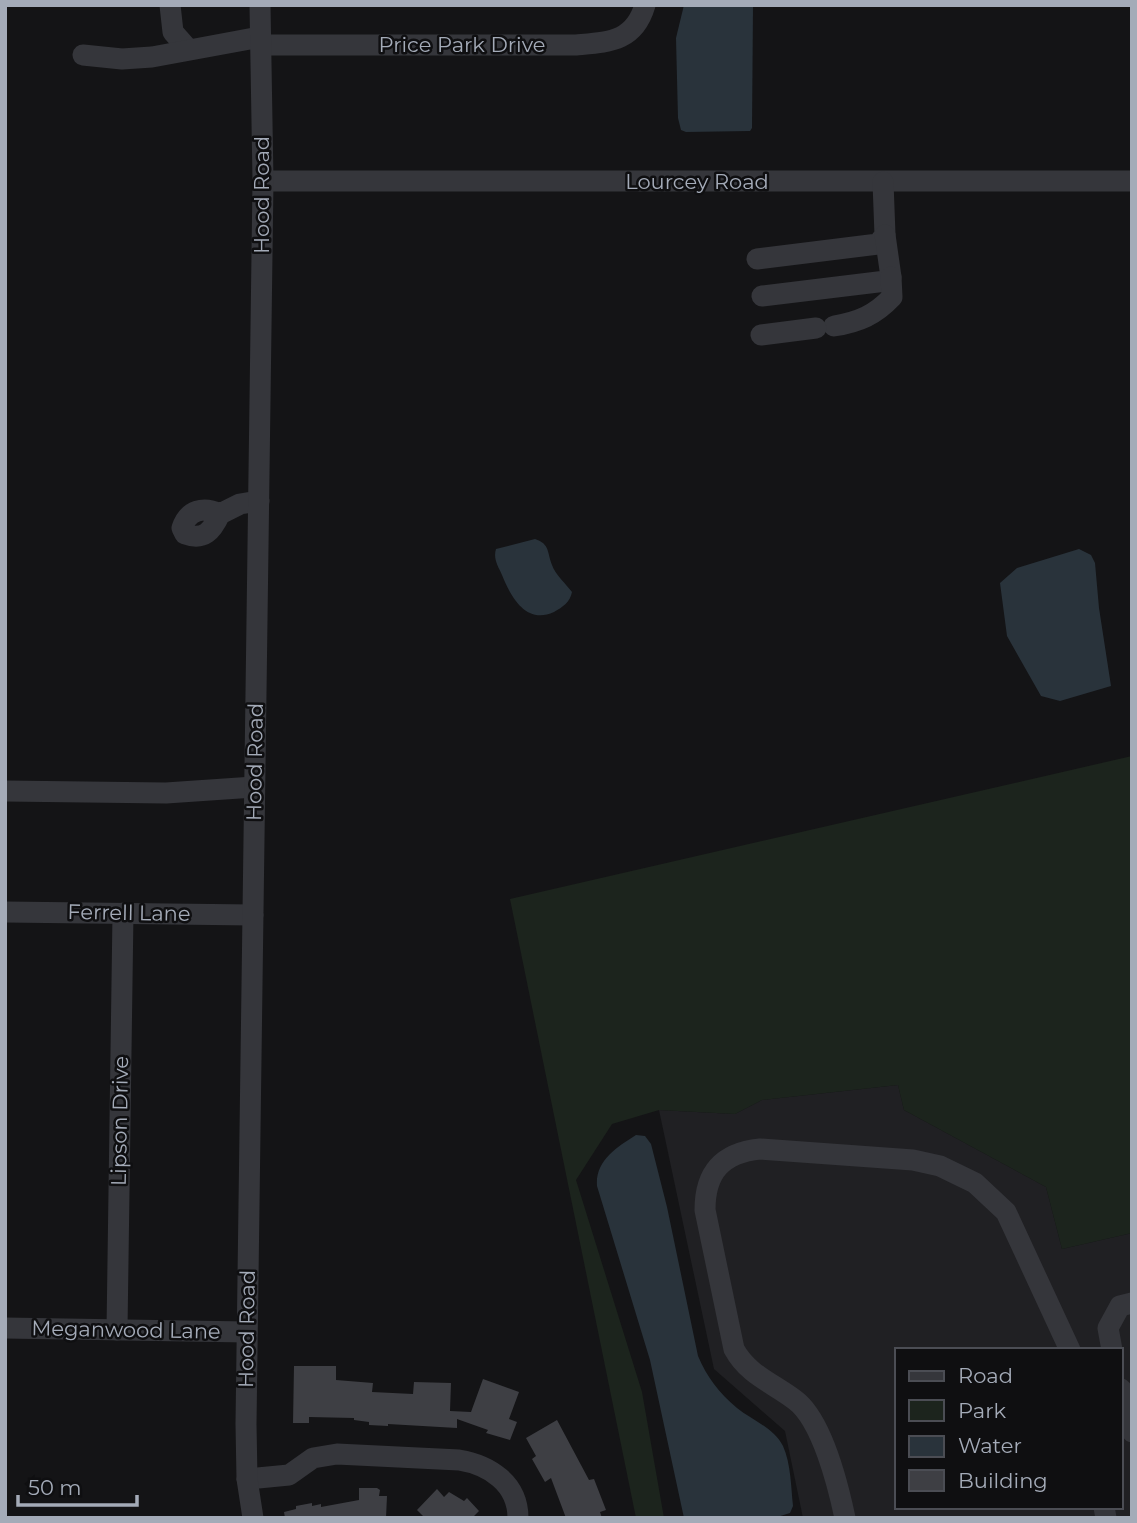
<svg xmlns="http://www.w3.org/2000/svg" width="1137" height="1523" viewBox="0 0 1137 1523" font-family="Montserrat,sans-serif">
	<rect width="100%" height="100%" fill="#141416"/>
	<!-- built -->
	<path fill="#202023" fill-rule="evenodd" d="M 898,1085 L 904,1110 L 1046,1187 L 1062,1249 L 1132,1233 L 1132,1518 L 803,1518 L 785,1431 L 714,1369 L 659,1110 L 735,1114 L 762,1100 ZM 897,1350 L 1121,1350 L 1121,1507 L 897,1507 Z"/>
	<!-- green -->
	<path fill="#1c241d" d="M 1132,756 L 1132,1233 L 1062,1249 L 1046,1187 L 904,1110 L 898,1085 L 762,1100 L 735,1114 L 659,1110 L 612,1124 L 576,1180 L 642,1392 L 664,1518 L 636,1518 L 510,899 Z"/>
	<!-- water -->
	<g fill="#29333b">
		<path d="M 684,5 L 753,5 L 752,128 L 750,131 L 686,132 L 681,130 L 678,118 L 676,38 Z"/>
		<path d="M 535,539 C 550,544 547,552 552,565 C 555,574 566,584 572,592 C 570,602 563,607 554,612 C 526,625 511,597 502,575 C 498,566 493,559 496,549 Z"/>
		<path d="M 1079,549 L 1091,555 L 1095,563 L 1099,608 L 1111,686 L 1060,701 L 1041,696 L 1007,636 L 1000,583 L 1017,568 Z"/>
		<path d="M 636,1135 L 645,1136 L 651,1144 L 667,1207 L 698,1356 C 707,1377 719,1393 737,1408 C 752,1420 774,1428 783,1446 C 791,1464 791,1487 793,1506 L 790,1513 L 774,1518 L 684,1518 L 650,1360 L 597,1186 C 595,1161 617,1147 636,1135 Z"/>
	</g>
	<!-- building -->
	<g fill="#3e3f44">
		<path d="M 294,1366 L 336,1366 L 336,1380 L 373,1383 L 372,1392 L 413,1394 L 414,1382 L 451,1383 L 450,1411 L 471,1412 L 483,1379 L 519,1392 L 509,1419 L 517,1422 L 510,1440 L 486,1433 L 488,1430 L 457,1419 L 457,1428 L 388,1424 L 388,1426 L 369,1425 L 369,1422 L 354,1420 L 354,1418 L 309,1417 L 309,1423 L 293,1423 Z"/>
		<path d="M 557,1420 L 589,1480 L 594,1479 L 606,1510 L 600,1512 L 602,1518 L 566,1518 L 551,1478 L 545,1482 L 532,1459 L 536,1456 L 526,1438 Z"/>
		<path d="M 359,1488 L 377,1488 L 380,1490 L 379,1496 L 387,1496 L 386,1518 L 285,1518 L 284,1512 L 296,1509 L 296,1506 L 312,1503 L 312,1506 L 321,1504 L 321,1507 L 359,1500 Z"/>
		<path d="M 437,1489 L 444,1497 L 449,1492 L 464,1501 L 467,1498 L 479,1511 L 472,1518 L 425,1518 L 417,1510 Z"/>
	</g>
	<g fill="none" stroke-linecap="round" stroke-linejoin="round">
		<!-- minor -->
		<g stroke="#35363b" stroke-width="21">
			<path d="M 170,5 L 173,32 L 188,49"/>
			<path d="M 261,45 L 576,45 C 609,42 634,42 645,5"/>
			<path d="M 83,55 L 122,59 L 152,57 L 260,37"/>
			<path d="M 263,181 L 1132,181"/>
			<path d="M 757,259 L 878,244 L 885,235 L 883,182"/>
			<path d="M 762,296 L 886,281 L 891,277 L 885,235"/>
			<path d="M 834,326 C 859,322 875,315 892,297 L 891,277"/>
			<path d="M 761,335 L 816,328"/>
			<path d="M 220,514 C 212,531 204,541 185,534 L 182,528 C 188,510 203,506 220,514 L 240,504 L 259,501"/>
			<path d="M 5,791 L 166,793 L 254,787"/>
			<path d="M 5,912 L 253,915"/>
			<path d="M 5,1328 L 247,1332"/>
			<path d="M 117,1330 L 123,913"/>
			<path d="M 1112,1350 L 1108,1328 L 1120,1306 L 1132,1303"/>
			<path d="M 1121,1389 L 1132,1432"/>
			<path d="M 247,1479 L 289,1475 L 313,1458 L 337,1454 L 459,1460 C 489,1465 518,1483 518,1518"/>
			<path d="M 1104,1507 L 1106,1518"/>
			<path d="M 253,1518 L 247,1479 L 246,1424 L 263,181 L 260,5"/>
			<path d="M 845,1518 C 838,1485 822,1420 795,1400 C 773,1383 748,1375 734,1349 L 705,1210 C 705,1172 722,1153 760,1149 L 913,1160 L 940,1166 L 975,1183 L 1006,1212 L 1070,1350"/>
		</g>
	</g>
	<g text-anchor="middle" stroke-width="5" stroke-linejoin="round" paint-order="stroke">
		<!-- street labels -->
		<g font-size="21" fill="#a4abb8" stroke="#0f0f11">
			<text x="462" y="52">Price Park Drive</text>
			<text x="697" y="189">Lourcey Road</text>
			<text transform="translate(262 195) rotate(-90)" y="7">Hood Road</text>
			<text transform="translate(255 762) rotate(-89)" y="7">Hood Road</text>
			<text transform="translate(129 913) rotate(1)" y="7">Ferrell Lane</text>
			<text transform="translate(120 1121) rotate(-89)" y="7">Lipson Drive</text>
			<text transform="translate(247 1329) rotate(-89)" y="7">Hood Road</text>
			<text transform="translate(126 1330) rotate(1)" y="7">Meganwood Lane</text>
		</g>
	</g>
	<!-- border -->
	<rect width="1137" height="1523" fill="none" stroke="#a4abb8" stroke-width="14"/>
	<!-- legend -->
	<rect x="895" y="1348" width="228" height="161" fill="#0f0f11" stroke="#4b4d54" stroke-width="2"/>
	<rect x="909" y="1371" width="35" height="10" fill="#35363b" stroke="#4b4d54" stroke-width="2"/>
	<text x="958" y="1383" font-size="21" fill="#a4abb8">Road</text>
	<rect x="909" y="1400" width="35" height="21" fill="#1c241d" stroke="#4b4d54" stroke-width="2"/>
	<text x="958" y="1418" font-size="21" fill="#a4abb8">Park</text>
	<rect x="909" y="1436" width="35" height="21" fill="#29333b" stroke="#4b4d54" stroke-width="2"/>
	<text x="958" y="1453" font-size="21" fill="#a4abb8">Water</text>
	<rect x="909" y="1470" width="35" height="21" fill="#3e3f44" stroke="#4b4d54" stroke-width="2"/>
	<text x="958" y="1488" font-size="21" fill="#a4abb8">Building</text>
	<!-- scale -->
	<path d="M18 1495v10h119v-10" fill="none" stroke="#a4abb8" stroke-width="3.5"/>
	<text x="28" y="1495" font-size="21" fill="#a4abb8" stroke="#0f0f11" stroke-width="5" paint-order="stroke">50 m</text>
</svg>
